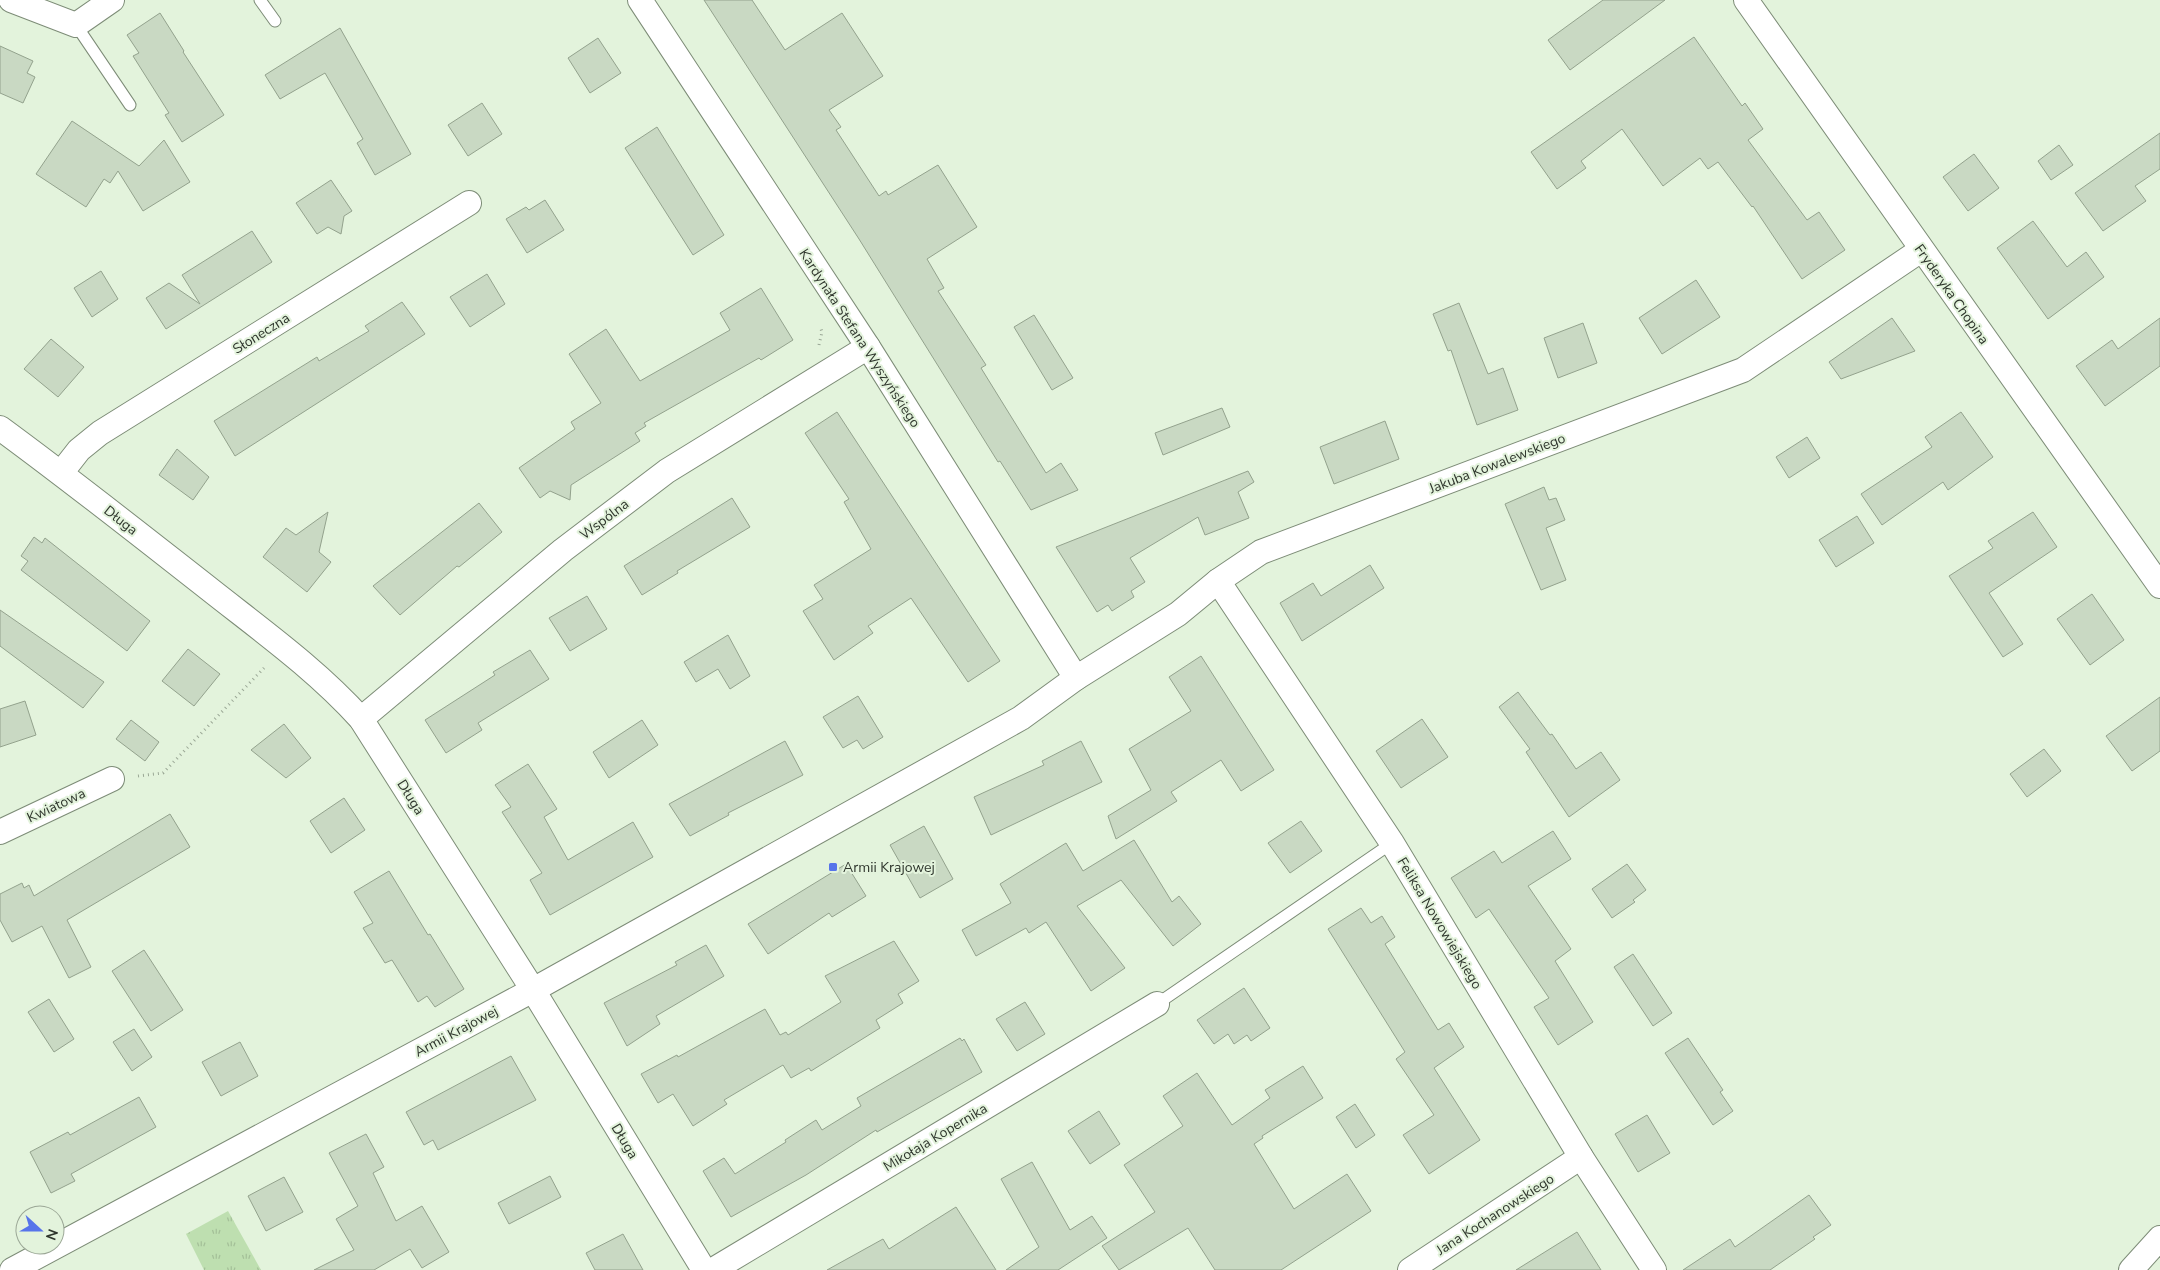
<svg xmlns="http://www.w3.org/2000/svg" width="2160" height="1270" viewBox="0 0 2160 1270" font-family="'Nunito Sans',sans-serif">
	<defs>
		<pattern id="park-tufts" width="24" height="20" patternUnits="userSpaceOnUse" patternTransform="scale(1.25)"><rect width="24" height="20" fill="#bedfb0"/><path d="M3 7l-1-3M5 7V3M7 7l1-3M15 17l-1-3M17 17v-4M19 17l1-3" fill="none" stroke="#a4c098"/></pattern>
	</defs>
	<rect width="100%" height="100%" fill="#e3f3dc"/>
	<!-- park -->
	<path fill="url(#park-tufts)" d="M 228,1211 L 261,1270 L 204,1270 L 186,1234 Z"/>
	<!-- building -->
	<g fill="#c9d9c3" stroke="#93a28d">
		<path d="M 704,0 L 752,0 L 785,50 L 842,13 L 883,76 L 829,110 L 841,127 L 836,130 L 879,196 L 886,191 L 888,195 L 938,165 L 977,227 L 927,259 L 944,288 L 938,291 L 986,365 L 981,368 L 1046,473 L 1061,463 L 1078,490 L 1031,510 L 1000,461 L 998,462 L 859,239 Z"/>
		<path d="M 1603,0 L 1665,0 L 1570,70 L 1548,40 Z"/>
		<path d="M 160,13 L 184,51 L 183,52 L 224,115 L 182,142 L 165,115 L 169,113 L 133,56 L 139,53 L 127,35 Z"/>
		<path d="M 340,28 L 411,154 L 375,175 L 357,143 L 363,139 L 325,73 L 280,99 L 265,75 Z"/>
		<path d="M 1694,37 L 1742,106 L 1745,103 L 1763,129 L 1748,140 L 1807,220 L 1819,212 L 1845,250 L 1802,279 L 1753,206 L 1752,207 L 1718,162 L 1708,169 L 1700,158 L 1663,186 L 1622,129 L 1581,161 L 1586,168 L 1557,189 L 1531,152 Z"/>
		<path d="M 598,38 L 621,73 L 590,93 L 568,58 Z"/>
		<path d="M 0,46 L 33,61 L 27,73 L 35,77 L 23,103 L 0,93 Z"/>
		<path d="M 482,103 L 502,134 L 468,156 L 448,125 Z"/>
		<path d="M 72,121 L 139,166 L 164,140 L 190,182 L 143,211 L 118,171 L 110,183 L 104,179 L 86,207 L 36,174 Z"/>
		<path d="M 657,127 L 724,235 L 693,255 L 625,148 Z"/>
		<path d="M 2160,133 L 2160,169 L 2135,186 L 2146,201 L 2103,231 L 2075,193 Z"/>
		<path d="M 2059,145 L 2073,165 L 2051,180 L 2038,161 Z"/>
		<path d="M 1974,154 L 1999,188 L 1968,211 L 1943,177 Z"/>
		<path d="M 331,180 L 352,211 L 344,216 L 341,234 L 328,227 L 317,234 L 296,203 Z"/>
		<path d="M 545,200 L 564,230 L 527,253 L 506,219 L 526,207 L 529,210 Z"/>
		<path d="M 2033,221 L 2067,267 L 2086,252 L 2104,277 L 2048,319 L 1997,248 Z"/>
		<path d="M 252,231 L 272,262 L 166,329 L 146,298 L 169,283 L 200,304 L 182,275 Z"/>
		<path d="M 101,271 L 118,299 L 92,317 L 74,288 Z"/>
		<path d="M 487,274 L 505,304 L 470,327 L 450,297 Z"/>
		<path d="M 1696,280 L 1720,317 L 1662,354 L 1639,318 Z"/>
		<path d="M 761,288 L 793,340 L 761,360 L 759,358 L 644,423 L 646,426 L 635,433 L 640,441 L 571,485 L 570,500 L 550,491 L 540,498 L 519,468 L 575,429 L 571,422 L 601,403 L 569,354 L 606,329 L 640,381 L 730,330 L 720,313 Z"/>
		<path d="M 402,302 L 425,334 L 235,456 L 214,421 L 317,357 L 319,361 L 369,331 L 365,326 Z"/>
		<path d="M 1459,303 L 1488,374 L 1503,368 L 1518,410 L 1477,425 L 1451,350 L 1448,351 L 1433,314 Z"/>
		<path d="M 1034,315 L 1073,378 L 1052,390 L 1014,327 Z"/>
		<path d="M 1892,318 L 1915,351 L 1841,379 L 1829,362 Z"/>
		<path d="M 2160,318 L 2160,366 L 2105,406 L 2076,366 L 2112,340 L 2118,349 Z"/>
		<path d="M 1583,323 L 1597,363 L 1558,378 L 1544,338 Z"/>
		<path d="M 51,339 L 84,367 L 58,397 L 24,369 Z"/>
		<path d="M 1222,408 L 1230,427 L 1163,455 L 1155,433 Z"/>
		<path d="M 837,412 L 1000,661 L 968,682 L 911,598 L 868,626 L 873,633 L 834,660 L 803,611 L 823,599 L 814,585 L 871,549 L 844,502 L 849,499 L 805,433 Z"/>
		<path d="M 1961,412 L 1993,457 L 1948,490 L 1943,482 L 1882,525 L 1861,494 L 1932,447 L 1925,437 Z"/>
		<path d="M 1385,421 L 1399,459 L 1334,484 L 1320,447 Z"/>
		<path d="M 1807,437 L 1820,458 L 1789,478 L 1776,457 Z"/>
		<path d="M 177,449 L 209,477 L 193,500 L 159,475 Z"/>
		<path d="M 1248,471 L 1254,482 L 1238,492 L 1249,518 L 1205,535 L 1198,517 L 1130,558 L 1145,582 L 1131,591 L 1134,597 L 1112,611 L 1108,605 L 1097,612 L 1056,547 Z"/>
		<path d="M 1544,487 L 1549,500 L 1556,498 L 1565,520 L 1546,528 L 1566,580 L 1541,590 L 1505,504 Z"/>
		<path d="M 732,498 L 750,527 L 677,571 L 678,573 L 642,595 L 624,566 Z"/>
		<path d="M 479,503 L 502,532 L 459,567 L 457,566 L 400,615 L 373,586 Z"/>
		<path d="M 328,512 L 319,552 L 331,562 L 307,592 L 263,557 L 286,528 L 296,535 Z"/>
		<path d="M 2033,512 L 2057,547 L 1989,593 L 2023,644 L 2003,657 L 1949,576 L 1993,548 L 1988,541 Z"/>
		<path d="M 1857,516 L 1874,543 L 1836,567 L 1819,540 Z"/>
		<path d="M 34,537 L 42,543 L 45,538 L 150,621 L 127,651 L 21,570 L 28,561 L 21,556 Z"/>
		<path d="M 1370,565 L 1384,588 L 1302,641 L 1280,603 L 1313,583 L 1321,596 Z"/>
		<path d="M 2092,594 L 2124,640 L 2090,665 L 2057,619 Z"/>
		<path d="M 587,596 L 607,629 L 570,651 L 549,618 Z"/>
		<path d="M 0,610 L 104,682 L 83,708 L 0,646 Z"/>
		<path d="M 728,635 L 750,676 L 730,689 L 718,669 L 696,682 L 684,662 Z"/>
		<path d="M 188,649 L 220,674 L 194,706 L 162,681 Z"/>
		<path d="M 530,650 L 549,679 L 478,723 L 482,730 L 446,753 L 425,720 L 495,675 L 493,672 Z"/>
		<path d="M 1201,656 L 1274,770 L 1241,791 L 1221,760 L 1171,792 L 1177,801 L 1116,839 L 1108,816 L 1151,790 L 1129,749 L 1191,711 L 1169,677 Z"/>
		<path d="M 1518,692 L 1550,735 L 1552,734 L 1576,769 L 1601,752 L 1620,780 L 1569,817 L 1526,752 L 1530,749 L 1499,707 Z"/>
		<path d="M 858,696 L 883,737 L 863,749 L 857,740 L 843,748 L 823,717 Z"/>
		<path d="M 2160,697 L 2160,751 L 2132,771 L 2106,736 Z"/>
		<path d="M 25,701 L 36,735 L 0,747 L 0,709 Z"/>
		<path d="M 1422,719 L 1448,757 L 1401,788 L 1376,751 Z"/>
		<path d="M 131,720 L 159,742 L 145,761 L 116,739 Z"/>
		<path d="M 642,720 L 658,745 L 609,778 L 593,752 Z"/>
		<path d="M 284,724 L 311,758 L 286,778 L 251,750 Z"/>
		<path d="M 785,741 L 803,775 L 728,813 L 729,815 L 690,836 L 669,804 Z"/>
		<path d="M 1081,741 L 1102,782 L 991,835 L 974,797 L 1044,765 L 1042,761 Z"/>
		<path d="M 2044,749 L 2061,771 L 2027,797 L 2010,774 Z"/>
		<path d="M 528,764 L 557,809 L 544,817 L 568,860 L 633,822 L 653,857 L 550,915 L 530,880 L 542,873 L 502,812 L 511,807 L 495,785 Z"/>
		<path d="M 344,798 L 365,830 L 331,853 L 310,821 Z"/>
		<path d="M 170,814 L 190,847 L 67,920 L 91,967 L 69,978 L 42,926 L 12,942 L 0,920 L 0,894 L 22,883 L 24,888 L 29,885 L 34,896 Z"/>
		<path d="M 1301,821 L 1322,851 L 1290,873 L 1268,843 Z"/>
		<path d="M 924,826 L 953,879 L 920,898 L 890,845 Z"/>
		<path d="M 1553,831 L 1571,859 L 1528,886 L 1571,949 L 1555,961 L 1593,1022 L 1558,1045 L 1534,1007 L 1549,998 L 1489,909 L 1476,918 L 1451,878 L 1494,851 L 1502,863 Z"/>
		<path d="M 1134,840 L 1172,902 L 1179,896 L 1201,924 L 1173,946 L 1121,880 L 1077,906 L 1125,968 L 1091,991 L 1046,922 L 1029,933 L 1026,928 L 976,956 L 962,930 L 1011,903 L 1000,884 L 1066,843 L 1083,871 Z"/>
		<path d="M 846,864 L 866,896 L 832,917 L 829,913 L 768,954 L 748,924 Z"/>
		<path d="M 1627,864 L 1646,890 L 1633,900 L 1635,902 L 1612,918 L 1592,889 Z"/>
		<path d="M 389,871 L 428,935 L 430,934 L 464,989 L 435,1007 L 427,996 L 418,1002 L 392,960 L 385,963 L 363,928 L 373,923 L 354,892 Z"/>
		<path d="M 1361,908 L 1371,923 L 1382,916 L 1395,937 L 1385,944 L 1438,1030 L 1449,1023 L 1464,1047 L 1434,1068 L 1480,1140 L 1429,1174 L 1403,1135 L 1434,1115 L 1396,1059 L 1405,1052 L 1328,929 Z"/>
		<path d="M 894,941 L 919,981 L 898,994 L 903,1003 L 876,1020 L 880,1028 L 811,1071 L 809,1068 L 791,1078 L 783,1065 L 724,1100 L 727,1104 L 693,1126 L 673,1094 L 658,1103 L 641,1074 L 677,1055 L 678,1057 L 765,1009 L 780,1035 L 786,1032 L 788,1035 L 841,1002 L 825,976 Z"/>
		<path d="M 706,945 L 724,976 L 656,1016 L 660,1024 L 627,1046 L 604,1003 L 677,965 L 675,962 Z"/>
		<path d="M 144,950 L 183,1010 L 151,1031 L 112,971 Z"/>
		<path d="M 1633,954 L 1672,1013 L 1653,1026 L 1614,967 Z"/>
		<path d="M 1244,988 L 1270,1028 L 1251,1041 L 1247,1035 L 1234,1044 L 1228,1034 L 1214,1044 L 1197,1020 Z"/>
		<path d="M 49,999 L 74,1039 L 54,1052 L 28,1012 Z"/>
		<path d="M 1025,1002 L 1045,1034 L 1017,1051 L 996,1019 Z"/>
		<path d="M 134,1029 L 152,1057 L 132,1071 L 113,1042 Z"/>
		<path d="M 960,1038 L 962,1041 L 964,1039 L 982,1072 L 877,1132 L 876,1130 L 806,1175 L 731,1217 L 703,1171 L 724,1158 L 735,1174 L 786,1142 L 785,1140 L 816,1120 L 822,1130 L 861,1106 L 857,1098 Z"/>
		<path d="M 1688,1038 L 1723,1090 L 1720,1092 L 1733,1111 L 1713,1125 L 1665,1053 Z"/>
		<path d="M 240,1042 L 258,1076 L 221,1096 L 202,1062 Z"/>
		<path d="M 511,1056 L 536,1100 L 438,1150 L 433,1140 L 424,1145 L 406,1112 Z"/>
		<path d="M 1303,1066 L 1323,1098 L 1262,1136 L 1263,1138 L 1254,1144 L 1294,1209 L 1347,1174 L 1371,1211 L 1281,1270 L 1215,1270 L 1188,1228 L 1119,1270 L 1102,1246 L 1155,1212 L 1124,1165 L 1183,1126 L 1163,1096 L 1197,1073 L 1232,1125 L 1270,1098 L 1265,1090 Z"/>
		<path d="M 139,1097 L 156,1127 L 71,1174 L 75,1181 L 51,1193 L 30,1152 L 68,1132 L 70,1135 Z"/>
		<path d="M 1355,1104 L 1375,1135 L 1356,1148 L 1336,1117 Z"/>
		<path d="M 1099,1111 L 1120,1144 L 1090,1164 L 1068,1131 Z"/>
		<path d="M 1647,1115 L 1670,1153 L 1638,1172 L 1615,1134 Z"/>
		<path d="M 366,1134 L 384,1167 L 373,1173 L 396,1221 L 422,1206 L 449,1252 L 422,1268 L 410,1249 L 374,1270 L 314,1270 L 354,1250 L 336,1219 L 358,1206 L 329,1153 Z"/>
		<path d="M 1032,1162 L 1070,1230 L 1092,1216 L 1107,1238 L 1058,1270 L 1006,1270 L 1039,1247 L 1001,1179 Z"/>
		<path d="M 550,1176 L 561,1197 L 509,1224 L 498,1203 Z"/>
		<path d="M 284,1177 L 303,1212 L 266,1231 L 248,1196 Z"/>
		<path d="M 1809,1195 L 1831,1225 L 1813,1237 L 1815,1239 L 1770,1270 L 1683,1270 L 1730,1239 L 1735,1247 Z"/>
		<path d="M 956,1207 L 996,1270 L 827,1270 L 883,1239 L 889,1249 Z"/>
		<path d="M 1577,1232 L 1601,1270 L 1516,1270 Z"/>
		<path d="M 623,1234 L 643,1270 L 595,1270 L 586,1253 Z"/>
	</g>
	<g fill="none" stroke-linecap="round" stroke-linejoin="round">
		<!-- lane casing -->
		<g stroke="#7d8c77" stroke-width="13">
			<g id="lane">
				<path d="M 260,0 L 275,21"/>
				<path d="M 76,25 L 130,105"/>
				<path d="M 1157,1004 L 1392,843"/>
			</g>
		</g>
		<!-- street casing -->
		<g stroke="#7d8c77" stroke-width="26">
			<g id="street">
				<path d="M 11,0 L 76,25 L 112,0"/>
				<path d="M 640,0 L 868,347 L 1076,678"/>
				<path d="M 1746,0 L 2160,586"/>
				<path d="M 0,428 C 71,480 139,534 208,588 C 261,630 316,669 361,719 L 533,990 L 704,1270"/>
				<path d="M 61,473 L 79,450 L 100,433 L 469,203"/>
				<path d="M 1218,581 L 1392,843 L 1581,1157 L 1654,1270"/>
				<path d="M 361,719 L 563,550 L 667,471 L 868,347"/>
				<path d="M 0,832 L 112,779"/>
				<path d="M 12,1270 L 533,990 L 1021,718 L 1076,678 L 1178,614 L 1218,581 L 1261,552 L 1743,370 L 1921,250"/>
				<path d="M 713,1270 L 1157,1004"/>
				<path d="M 1410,1270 L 1581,1157"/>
				<path d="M 2131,1270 L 2160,1238"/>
			</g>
		</g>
		<!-- path -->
		<g stroke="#9ba896" stroke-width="3" stroke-dasharray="1 4" stroke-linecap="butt">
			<path d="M 819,345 L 822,332 L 821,329"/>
			<path d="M 138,776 L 163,773 L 264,668"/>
		</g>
		<!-- lane -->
		<use href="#lane" stroke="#fff" stroke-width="11"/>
		<!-- street -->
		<use href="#street" stroke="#fff" stroke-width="24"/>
	</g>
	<!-- markers -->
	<rect fill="#5774ea" stroke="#e3f3dc" stroke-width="2" x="828" y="862" width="10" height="10" rx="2.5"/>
	<g text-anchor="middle" stroke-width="4" stroke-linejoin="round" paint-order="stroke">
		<!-- street labels -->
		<g font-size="14" fill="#2f362d" stroke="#e3f3dc">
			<text transform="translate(1952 294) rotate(55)" y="5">Fryderyka Chopina</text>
			<text transform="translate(261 333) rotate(-32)" y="5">Słoneczna</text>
			<text transform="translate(860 338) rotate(57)" y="5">Kardynała Stefana Wyszyńskiego</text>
			<text transform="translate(1497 463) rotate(-21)" y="5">Jakuba Kowalewskiego</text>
			<text transform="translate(604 519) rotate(-37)" y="5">Wspólna</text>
			<text transform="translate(121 520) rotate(38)" y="5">Długa</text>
			<text transform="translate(411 797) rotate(58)" y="5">Długa</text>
			<text transform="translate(56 805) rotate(-25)" y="5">Kwiatowa</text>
			<text transform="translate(1440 923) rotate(59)" y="5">Feliksa Nowowiejskiego</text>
			<text transform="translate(456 1031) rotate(-28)" y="5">Armii Krajowej</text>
			<text transform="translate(935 1137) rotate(-31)" y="5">Mikołaja Kopernika</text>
			<text transform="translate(625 1141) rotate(59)" y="5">Długa</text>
			<text transform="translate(1495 1214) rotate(-33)" y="5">Jana Kochanowskiego</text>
		</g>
		<!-- poi labels -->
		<g font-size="14" fill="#2f362d" stroke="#e3f3dc" text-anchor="start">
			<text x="843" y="872">Armii Krajowej</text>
		</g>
	</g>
	<!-- north arrow -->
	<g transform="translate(40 1230) rotate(111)"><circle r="24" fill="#e3f3dc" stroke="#9ba796"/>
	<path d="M0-4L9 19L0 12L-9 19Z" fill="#5774ea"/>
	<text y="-8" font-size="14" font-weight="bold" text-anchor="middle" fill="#2f362d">N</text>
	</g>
</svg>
